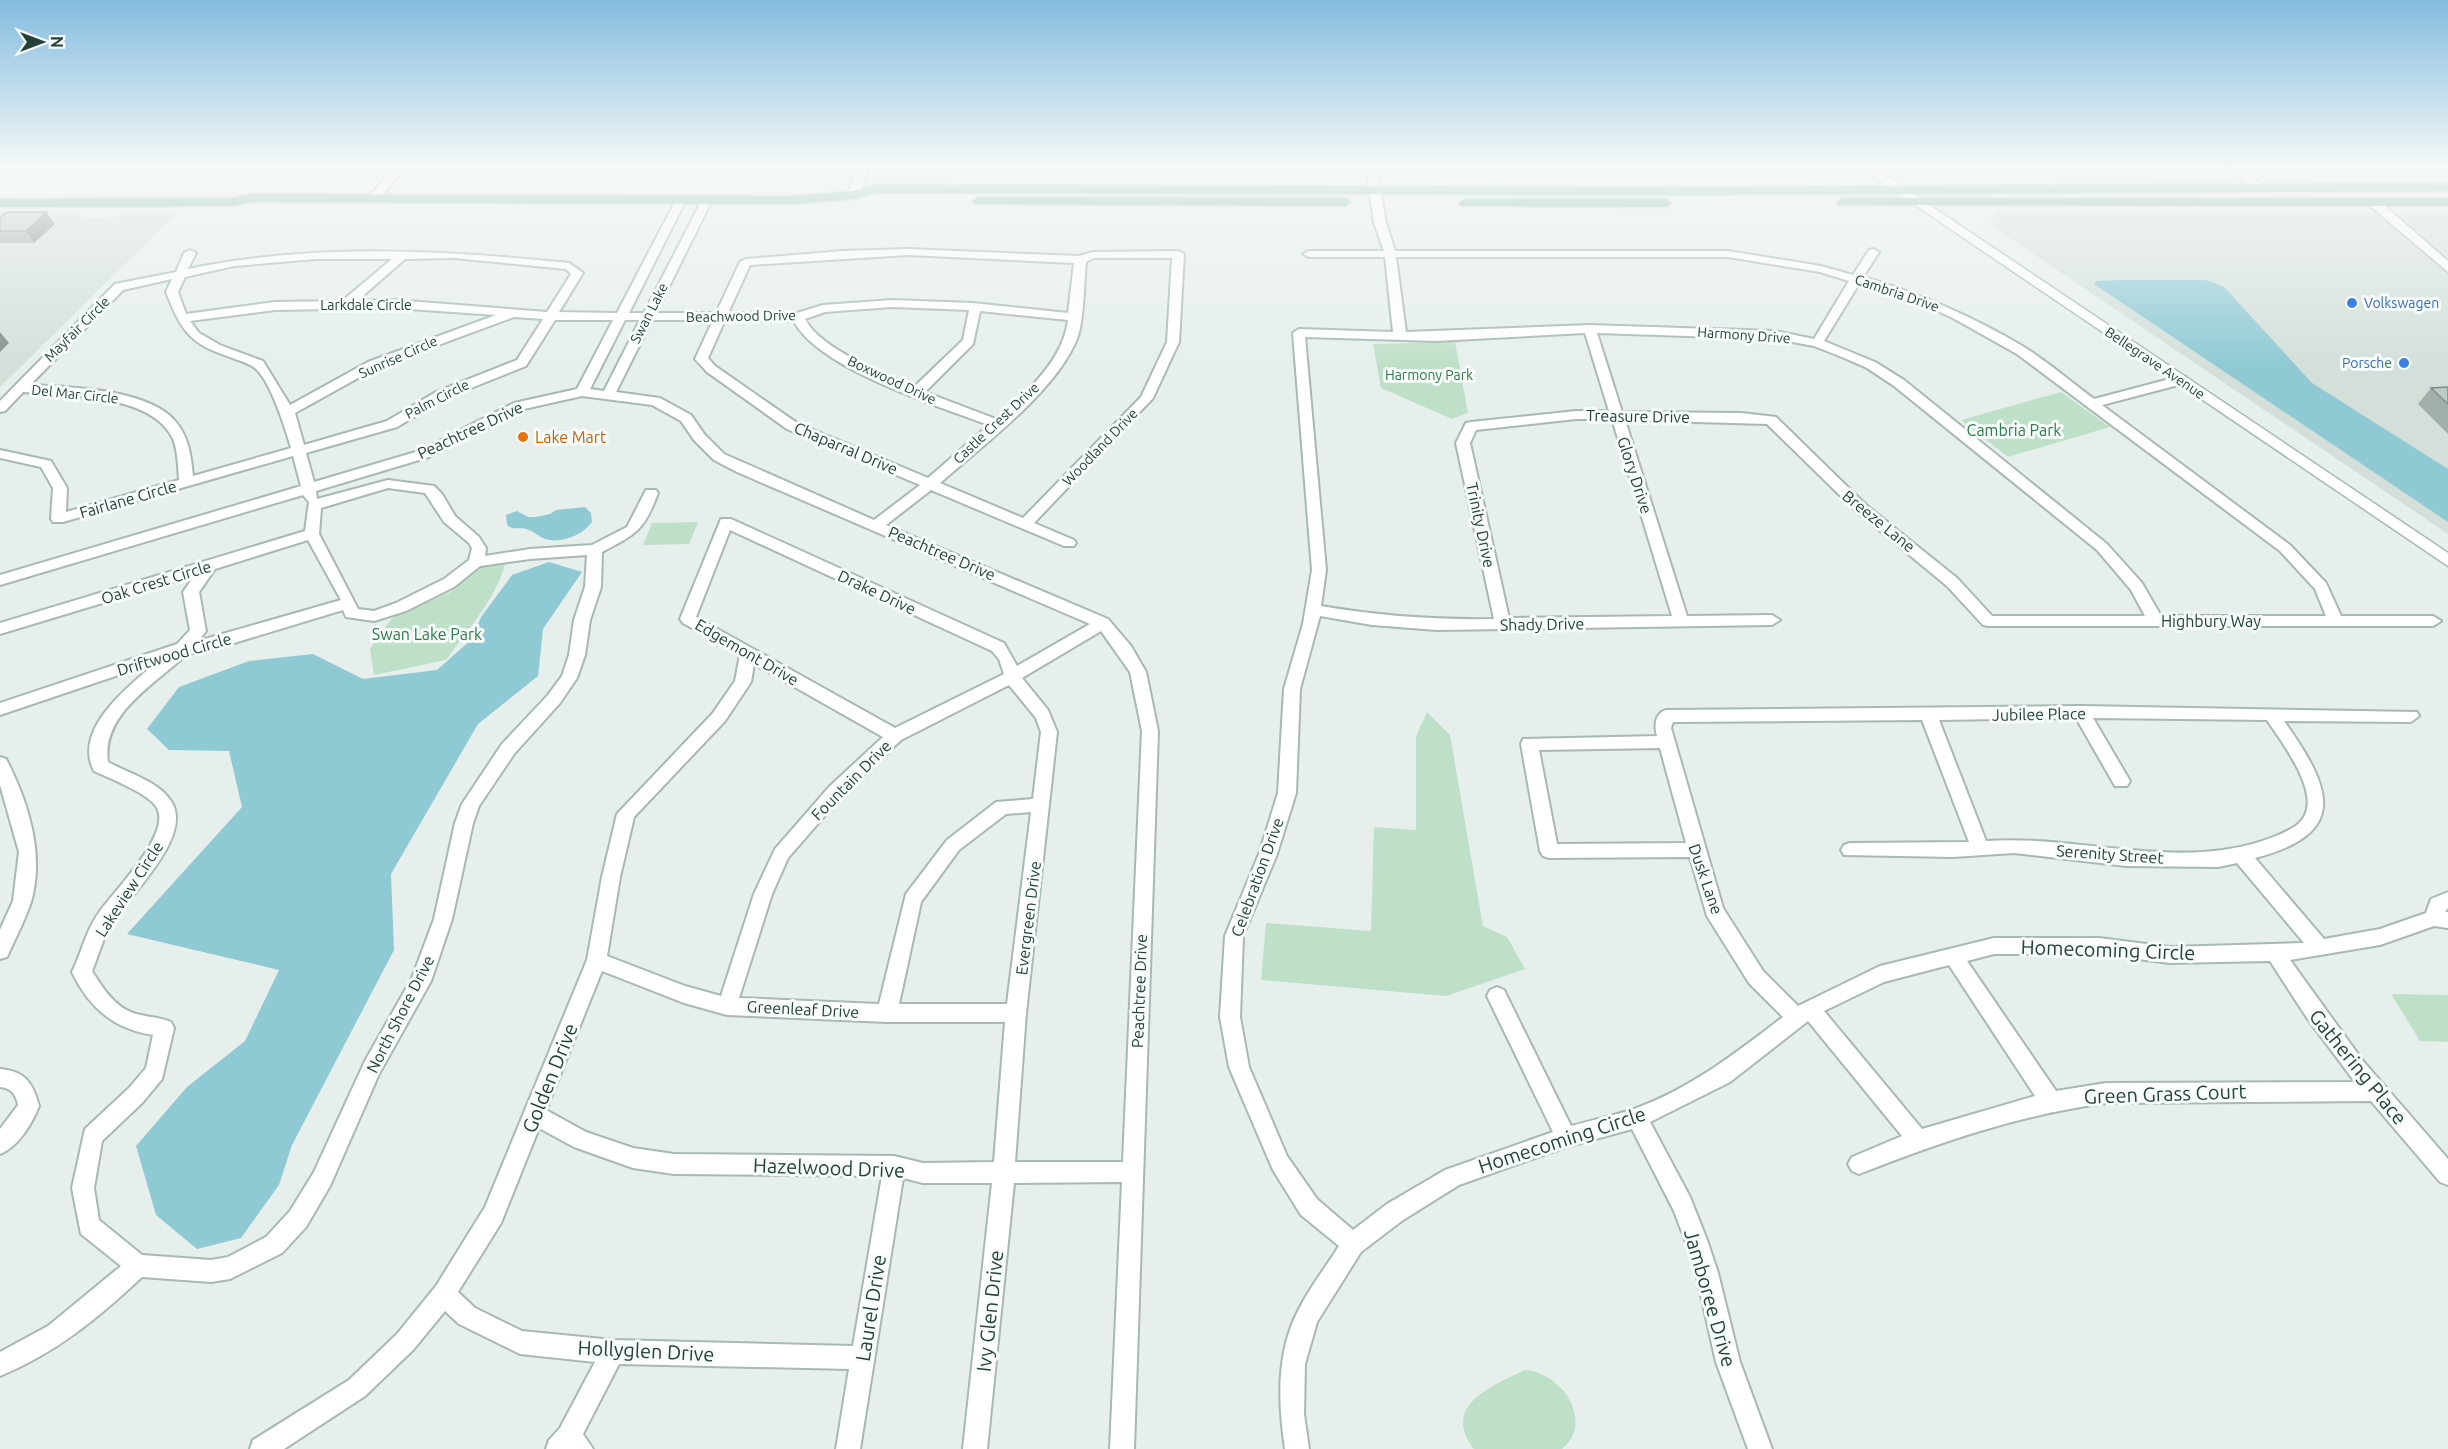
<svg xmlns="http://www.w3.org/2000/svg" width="2448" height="1449" viewBox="0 0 2448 1449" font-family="Ubuntu,sans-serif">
	<rect width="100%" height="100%" fill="#e6efeb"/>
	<!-- built -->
	<g fill="#d4dfda">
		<path d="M 179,211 L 0,387 L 0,212 L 76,212 L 86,218 L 110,218 L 135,212 Z"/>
		<path d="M 1996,211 L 2448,214 L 2448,534 L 1989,224 Z"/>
	</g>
	<!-- green -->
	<g fill="#bfe0c8">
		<path d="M 1455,342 L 1468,413 L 1452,419 L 1381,388 L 1373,344 Z"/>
		<path d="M 2061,392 L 2110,427 L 2008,457 L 1961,420 Z"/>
		<path d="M 698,522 L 689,544 L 643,545 L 652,523 Z"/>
		<path d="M 506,561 C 497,598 468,629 446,660 L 374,675 L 370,649 L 392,618 L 451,592 L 478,566 Z"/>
		<path d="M 1427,712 L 1450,735 L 1483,926 L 1507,937 L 1525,969 L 1446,996 L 1261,980 L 1266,923 L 1371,931 L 1374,827 L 1416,830 L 1416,736 Z"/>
		<path d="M 2391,994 L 2448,995 L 2448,1042 L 2420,1041 Z"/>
		<path d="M 1525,1370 C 1562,1372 1595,1422 1562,1449 L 1474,1449 C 1440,1406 1493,1385 1525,1370 Z"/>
	</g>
	<!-- water -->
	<g fill="#8ec9d4">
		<path d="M 2122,280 L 2206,280 L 2224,287 L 2312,383 L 2448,469 L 2448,522 L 2094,284 L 2096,281 Z"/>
		<path d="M 585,507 L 591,513 L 592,522 C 583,535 561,544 545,539 C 539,537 535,532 529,530 C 521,526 513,531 507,525 L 506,515 L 517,511 L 528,517 L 536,517 L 550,514 L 556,510 Z"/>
		<path d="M 549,562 L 582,572 L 543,629 L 538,676 L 478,724 L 391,874 L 394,950 L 292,1145 L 279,1185 L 241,1238 L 197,1249 L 156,1215 L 136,1146 L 187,1087 L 245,1041 L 279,970 L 127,934 L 242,807 L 229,751 L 169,750 L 147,729 L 179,687 L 249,661 L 313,654 L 363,679 L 437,670 L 472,639 L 481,617 L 512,575 Z"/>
	</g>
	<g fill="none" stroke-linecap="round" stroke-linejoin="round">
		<!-- street casing -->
		<g stroke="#a8b8b2" stroke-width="4">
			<g id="street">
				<path d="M 396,165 L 407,165 L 378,200 L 370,200 L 370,196 Z"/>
				<path d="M 1370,165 L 1380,165 L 1377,172 L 1386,223 L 1395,251 L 1728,251 L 1821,266 L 1853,275 L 1869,250 L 1873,249 L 1879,252 L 1863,277 C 1921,294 1972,316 2024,347 C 2048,362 2071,382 2094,399 L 2181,376 L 2186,377 L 2186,383 L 2102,405 L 2290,545 L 2326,583 L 2341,616 L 2433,616 L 2441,621 L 2433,626 L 1988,626 L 1983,625 L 1947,586 L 1856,511 L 1767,424 L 1625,420 L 1687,616 L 1772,615 L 1780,620 L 1772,625 L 1437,630 L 1372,625 L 1320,616 L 1300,689 L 1296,793 L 1277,854 L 1243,936 L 1240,1017 L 1249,1067 L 1287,1156 L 1317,1199 L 1353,1230 L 1387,1204 L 1445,1170 L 1553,1132 L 1487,996 L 1490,990 L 1497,987 L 1504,990 L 1571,1126 C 1592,1120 1614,1116 1634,1109 C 1690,1089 1736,1053 1783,1017 L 1749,983 L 1707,916 L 1690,857 L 1549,858 L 1543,856 L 1540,851 L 1521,744 L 1523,739 L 1657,736 C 1654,726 1655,713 1666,710 L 2081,706 L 2417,712 L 2419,716 L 2411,722 L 2284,721 C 2330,786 2352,833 2255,858 L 2324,939 L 2380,929 L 2426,913 L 2431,899 L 2448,892 L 2448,908 L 2445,912 L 2448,912 L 2448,928 L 2434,926 L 2380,945 L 2290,960 L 2363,1061 L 2448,1159 L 2448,1185 L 2440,1182 L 2371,1101 L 2106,1103 C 2019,1115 1940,1142 1859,1174 L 1852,1171 L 1848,1164 L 1852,1157 L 1902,1136 L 1808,1021 L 1730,1082 L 1650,1122 L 1690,1197 L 1707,1240 L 1718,1273 L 1740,1362 L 1772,1449 L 1748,1449 L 1716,1362 L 1696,1273 L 1685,1240 L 1674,1211 L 1632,1129 L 1566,1147 L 1459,1185 L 1403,1220 L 1361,1252 L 1317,1322 L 1305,1364 L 1304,1414 L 1309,1449 L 1285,1449 C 1278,1402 1276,1352 1299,1309 C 1310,1287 1326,1267 1339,1246 L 1301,1215 L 1273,1170 L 1229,1067 L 1220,1017 L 1225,936 L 1259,854 L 1278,793 L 1284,689 L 1303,624 L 1312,570 L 1293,333 L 1299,329 L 1393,332 L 1385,257 L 1309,257 L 1303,254 L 1309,251 L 1384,251 L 1374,223 L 1367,172 ZM 1396,257 L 1728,257 L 1820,272 L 1849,281 L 1814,339 L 1776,331 L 1590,325 L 1406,332 ZM 1859,284 L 1901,296 L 1951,317 L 2017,354 L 2280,551 L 2315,589 L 2326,616 L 2161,616 L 2142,583 L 2107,544 L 1904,380 L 1875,362 L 1824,341 ZM 1585,333 L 1609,411 L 1576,411 L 1471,422 L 1466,423 L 1456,443 L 1494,619 C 1435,620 1379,616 1321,606 L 1326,570 L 1305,337 L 1436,341 ZM 1597,333 L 1776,339 L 1814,346 L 1842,357 L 1867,368 L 1894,386 L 2097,550 L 2131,590 L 2145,616 L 1992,616 L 1957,578 L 1866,505 L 1776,417 L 1741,413 L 1622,412 ZM 1576,419 L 1612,419 L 1672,616 L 1509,618 L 1470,443 L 1476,430 ZM 2076,718 L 2115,786 L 2127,786 L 2130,781 L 2093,718 L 2267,720 C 2281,741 2318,789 2305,815 C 2300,826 2287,831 2276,836 C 2182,874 2083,834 1986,841 L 1939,720 ZM 1922,720 L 1969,842 L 1850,843 L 1844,845 L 1841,850 L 1844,855 L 1953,857 L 2014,853 L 2126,866 L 2218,867 L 2237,863 L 2304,943 L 2170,947 L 2099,938 L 1994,938 L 1880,966 L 1798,1006 L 1763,971 L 1723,908 L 1671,728 L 1673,722 ZM 1660,748 L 1686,843 L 1557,844 L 1539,750 ZM 1994,954 L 2099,954 L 2170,963 L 2270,961 L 2307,1018 L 2355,1082 L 2106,1083 L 2056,1091 L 1967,961 ZM 1949,965 L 2035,1096 L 1922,1129 L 1824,1011 L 1884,982 Z"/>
				<path d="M 2230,165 L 2241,165 L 2262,186 L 2262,190 L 2254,190 Z"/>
				<path d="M 681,197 L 686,200 L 629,313 L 644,313 L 702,200 L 707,197 L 712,200 L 656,313 L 716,313 L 740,262 L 746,259 L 842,251 L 908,249 L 1079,256 L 1093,252 L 1178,251 L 1184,254 L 1179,342 L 1153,398 L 1034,523 L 1074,540 L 1076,543 L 1074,546 L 1064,546 L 931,490 L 886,525 L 1108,619 L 1131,646 L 1146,672 L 1158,731 L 1134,1449 L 1110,1449 L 1122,1182 L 1014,1183 L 987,1449 L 963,1449 L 992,1183 L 923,1183 L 903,1178 L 860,1449 L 836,1449 L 849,1369 L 619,1364 L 583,1434 L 593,1449 L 546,1449 L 549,1440 L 560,1428 L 595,1362 L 520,1354 L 459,1324 L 445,1311 L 413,1350 L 365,1396 L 284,1449 L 250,1449 L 253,1440 L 349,1380 L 397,1334 L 436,1286 L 485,1207 L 587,960 L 602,877 L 617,814 L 713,713 L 735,681 L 740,655 L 683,623 L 680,619 L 721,519 L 731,519 L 1004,643 L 1017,666 L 1090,624 L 737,472 L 714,460 L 694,440 L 681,421 L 652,405 L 582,396 L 524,409 L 429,457 L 316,491 L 317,499 L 388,480 L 434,486 L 442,494 L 455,516 L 479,537 L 486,548 L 485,556 L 530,549 L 592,545 L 627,527 L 646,490 L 656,490 L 658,493 C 644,531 636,534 602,552 L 601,587 L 590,620 L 585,655 L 577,678 L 560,703 L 514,754 L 479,806 L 473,823 L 452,919 L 431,981 L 379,1074 L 330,1186 L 306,1227 L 282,1253 L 230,1279 L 211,1282 L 142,1277 C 98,1318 56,1353 0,1376 L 0,1352 L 48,1326 L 121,1266 L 81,1234 L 72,1188 L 85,1129 L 129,1088 L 146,1068 L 153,1035 C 114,1029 89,1008 72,972 C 81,954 85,934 96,917 C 110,894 172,836 157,808 C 150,794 109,778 94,771 C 72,729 130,685 157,662 L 0,715 L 0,703 L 177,644 L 190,630 L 183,592 L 195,575 L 0,634 L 0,623 L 305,531 L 309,502 L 303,495 L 0,585 L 0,575 L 301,486 L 293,456 L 63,522 L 53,522 L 51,519 L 53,488 L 41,467 L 0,458 L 0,450 L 51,461 L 67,488 L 66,512 L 179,480 C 178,467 178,451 173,439 C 153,394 65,395 23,392 L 5,411 L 0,412 L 0,401 L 115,284 L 176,272 L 184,253 L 190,250 L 196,253 L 188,269 C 314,243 442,250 569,263 L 583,273 L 559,312 L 617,313 L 676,200 ZM 908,255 L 1074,263 L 1068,313 L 973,303 L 892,300 L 823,305 L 797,313 L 728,313 L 750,265 ZM 454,258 L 566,269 L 571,274 L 547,312 L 395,300 L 357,301 L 405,259 ZM 1094,258 L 1172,258 L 1167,342 L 1141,397 L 1023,518 L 940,483 C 982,446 1059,389 1078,336 C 1084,319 1084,281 1086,262 ZM 317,259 L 392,259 L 342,301 L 275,302 L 186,314 L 178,292 L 185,277 L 234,266 ZM 172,279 L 166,292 C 179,325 187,342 222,354 C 231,358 243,361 252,366 C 269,375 286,430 291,448 L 193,476 C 191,456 189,437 175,421 C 148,389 69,387 30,385 L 123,290 ZM 892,307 L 969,310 L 963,340 L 914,387 C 883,373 820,349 805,319 L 825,312 ZM 395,308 L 496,315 L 368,362 L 290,405 L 263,361 L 220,345 L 199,333 L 190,321 L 275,310 ZM 980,311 L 1068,320 C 1063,361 1026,393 996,419 L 925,392 L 973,344 ZM 514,317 L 543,319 L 517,360 L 436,392 L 387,421 L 304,445 L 295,413 L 376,368 ZM 555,320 L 613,320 L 577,389 L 514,403 L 419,451 L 314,482 L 306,453 L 397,427 L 446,398 L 526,366 ZM 625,320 L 640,320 L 604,391 L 590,389 ZM 652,320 L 713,320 L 695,359 L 707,372 L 787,429 L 920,485 L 874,520 L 724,454 L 704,434 L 691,415 L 660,398 L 616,392 ZM 725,320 L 794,321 C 817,368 940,407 989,425 L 928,478 L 797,423 L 715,366 L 708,358 ZM 388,488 L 425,493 L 444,522 L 469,543 L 472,548 L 469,560 L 444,579 L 396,603 L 374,611 L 358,609 L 319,534 L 321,508 ZM 730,530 L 992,651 L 999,659 L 1004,674 L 895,728 L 696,617 ZM 308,540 L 341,600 L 198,641 L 206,631 L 199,592 L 215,569 ZM 587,555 L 585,587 L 574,620 L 569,655 L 562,676 L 548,695 L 502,744 L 462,804 L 455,823 L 434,919 L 412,978 L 365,1061 L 314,1172 L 290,1211 L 266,1237 L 228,1257 L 211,1260 L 142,1255 L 99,1220 L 94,1188 L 102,1141 L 143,1102 L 162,1079 L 174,1028 L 171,1022 C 159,1017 145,1017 133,1013 C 114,1006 102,987 92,971 C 98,957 102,941 109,928 C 126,898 195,837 171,801 C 158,781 128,773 108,762 C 101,713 157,683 188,653 L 201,653 L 343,610 L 346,617 L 374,621 L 406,611 L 454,587 L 480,566 L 530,559 ZM 1101,631 L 1130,672 L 1142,731 L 1123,1162 L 1015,1162 L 1026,1013 L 1057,732 L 1048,710 L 1022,678 ZM 754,664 L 883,737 L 829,787 L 775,849 L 754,894 L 721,996 L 685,986 L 607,956 L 620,877 L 634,817 L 725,721 L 751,682 ZM 1009,685 L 1036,718 L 1041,732 L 1033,799 L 996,802 L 947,840 L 906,894 L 879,1004 L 739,998 L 772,894 L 788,858 L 841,797 L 901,740 ZM 1031,812 L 1007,1004 L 899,1004 L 921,902 L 959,850 L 1006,814 ZM 602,971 L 684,1003 L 727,1015 L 887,1022 L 1005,1022 L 994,1162 L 923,1163 L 894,1156 L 674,1154 L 633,1148 L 586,1132 L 546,1110 ZM 539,1128 L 574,1147 L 633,1168 L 674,1174 L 882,1176 L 853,1346 L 613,1340 L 522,1331 L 475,1308 L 458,1292 L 501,1223 Z"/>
				<path d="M 0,757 L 6,759 C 28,801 45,855 31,902 C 25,920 15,939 7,957 L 0,959 L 0,930 L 13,901 L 19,852 L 0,785 Z"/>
				<path d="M 0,1069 C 25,1071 33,1083 39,1106 C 32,1124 18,1147 0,1154 L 0,1129 L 18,1105 C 16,1094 11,1088 0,1087 Z"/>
			</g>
		</g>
		<!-- secondary casing -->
		<g stroke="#a4bbb3" stroke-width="3">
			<g id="secondary">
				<path d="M 858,165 L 870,165 L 859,195 L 853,199 L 847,195 Z"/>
				<path d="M 1856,165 L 1870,165 L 2448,553 L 2448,566 Z"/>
				<path d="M 2369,199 L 2377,199 L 2448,261 L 2448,272 L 2369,205 Z"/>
			</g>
		</g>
		<!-- primary casing -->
		<g stroke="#c2cac8" stroke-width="3">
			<g id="primary">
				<path d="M 2448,183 L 2448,191 L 1699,195 L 875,193 L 853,199 L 792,204 L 253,202 L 231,206 L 0,207 L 0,199 L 231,198 L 253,194 L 792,196 L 852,191 L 875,185 L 1699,187 Z"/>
				<path d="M 979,197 L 1345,198 L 1351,202 L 1345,206 L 975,204 L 973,201 Z"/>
				<path d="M 1843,198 L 2448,198 L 2448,206 L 1839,205 L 1837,202 Z"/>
				<path d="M 1465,199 L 1666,199 L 1672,203 L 1666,207 L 1461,206 L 1459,203 Z"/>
			</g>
		</g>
		<!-- street -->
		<use href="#street" fill="#fff" fill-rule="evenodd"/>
		<!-- secondary -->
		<use href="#secondary" fill="#fff" fill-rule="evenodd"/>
		<!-- primary -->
		<use href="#primary" fill="#6aa596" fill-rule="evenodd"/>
	</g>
	<!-- wall -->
	<g fill="#a1aea9">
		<path d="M 0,218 L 55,224 L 34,243 L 0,243 Z"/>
		<path d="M 2448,387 L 2448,434 L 2418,404 L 2431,388 Z"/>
	</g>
	<!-- shaded-wall -->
	<g fill="#838d89">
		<path d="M 46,212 L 55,224 L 34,243 L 26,231 Z"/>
		<path d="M 0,332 L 9,343 L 0,352 Z"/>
	</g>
	<!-- building -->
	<g fill="#bbcac4" stroke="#838d89" stroke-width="1.5">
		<path d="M 7,212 L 46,212 L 26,231 L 0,231 L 0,218 Z"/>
		<path d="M 2448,387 L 2448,404 L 2431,388 Z"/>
	</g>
	<!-- sky -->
	<linearGradient id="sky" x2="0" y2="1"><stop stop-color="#84bce0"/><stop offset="0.45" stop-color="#f4f8f6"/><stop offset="1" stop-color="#f4f8f6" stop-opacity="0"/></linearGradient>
	<rect width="2448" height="368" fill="url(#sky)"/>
	<!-- markers -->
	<g fill="#3f7fe0" stroke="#f7fbf9" stroke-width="2">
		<circle cx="2352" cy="303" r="6"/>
		<circle cx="2404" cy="363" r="6"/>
	</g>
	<circle fill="#e8710a" stroke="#f7fbf9" stroke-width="2" cx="523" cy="437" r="6"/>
	<g text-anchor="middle" stroke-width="6" stroke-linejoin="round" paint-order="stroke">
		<!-- far-street labels -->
		<g font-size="14" fill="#24423a" stroke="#f7fbf9">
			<text transform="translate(1897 293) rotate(19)" y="5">Cambria Drive</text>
			<text x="366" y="310">Larkdale Circle</text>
			<text transform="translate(649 313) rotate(-63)" y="5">Swan Lake</text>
			<text transform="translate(741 316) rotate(-1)" y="5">Beachwood Drive</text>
			<text transform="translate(77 329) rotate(-45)" y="5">Mayfair Circle</text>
			<text transform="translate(1744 335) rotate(4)" y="5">Harmony Drive</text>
			<text transform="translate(398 357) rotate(-24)" y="5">Sunrise Circle</text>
			<text transform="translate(2155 363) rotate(34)" y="5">Bellegrave Avenue</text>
			<text transform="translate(892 380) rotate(25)" y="5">Boxwood Drive</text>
			<text transform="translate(75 394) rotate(6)" y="5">Del Mar Circle</text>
			<text transform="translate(437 399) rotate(-27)" y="5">Palm Circle</text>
			<text transform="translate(996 423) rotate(-43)" y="5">Castle Crest Drive</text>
			<text transform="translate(1100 447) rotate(-46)" y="5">Woodland Drive</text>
		</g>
		<!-- far-shop labels -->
		<g font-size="14" fill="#366cbe" stroke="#f7fbf9" text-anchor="start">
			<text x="2364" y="308">Volkswagen</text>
			<text x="2392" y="368" text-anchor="end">Porsche</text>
		</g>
		<!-- far-park labels -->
		<g font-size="14" fill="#2d7a4b" stroke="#f7fbf9">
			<text x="1429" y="380">Harmony Park</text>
		</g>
		<!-- street labels -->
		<g font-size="16" fill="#24423a" stroke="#f7fbf9">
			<text transform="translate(1638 416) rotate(1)" y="6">Treasure Drive</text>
			<text transform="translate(470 430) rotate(-25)" y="6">Peachtree Drive</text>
			<text transform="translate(846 448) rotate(23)" y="6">Chaparral Drive</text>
			<text transform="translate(1635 475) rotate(72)" y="6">Glory Drive</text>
			<text transform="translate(128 499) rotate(-16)" y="6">Fairlane Circle</text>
			<text transform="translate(1879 521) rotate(39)" y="6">Breeze Lane</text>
			<text transform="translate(1481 525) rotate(78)" y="6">Trinity Drive</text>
			<text transform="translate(942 553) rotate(23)" y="6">Peachtree Drive</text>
			<text transform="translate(156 582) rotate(-17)" y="6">Oak Crest Circle</text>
			<text transform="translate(877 592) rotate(25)" y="6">Drake Drive</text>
			<text x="2211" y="627">Highbury Way</text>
			<text transform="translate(1542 624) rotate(-1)" y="6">Shady Drive</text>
			<text transform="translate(747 652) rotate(30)" y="6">Edgemont Drive</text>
			<text transform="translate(174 654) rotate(-16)" y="6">Driftwood Circle</text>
			<text transform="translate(2039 714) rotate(-1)" y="6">Jubilee Place</text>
			<text transform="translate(851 780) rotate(-45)" y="6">Fountain Drive</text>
			<text transform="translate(2110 854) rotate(4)" y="6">Serenity Street</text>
			<text transform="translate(1257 877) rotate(-70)" y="6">Celebration Drive</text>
			<text transform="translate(1706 879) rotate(71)" y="6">Dusk Lane</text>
			<text transform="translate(129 889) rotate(-57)" y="6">Lakeview Circle</text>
			<text transform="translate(1028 918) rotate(-83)" y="6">Evergreen Drive</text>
			<text transform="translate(1139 991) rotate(-88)" y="6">Peachtree Drive</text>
			<text transform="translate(803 1009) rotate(3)" y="6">Greenleaf Drive</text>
			<text transform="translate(400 1014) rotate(-63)" y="6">North Shore Drive</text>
		</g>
		<!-- park labels -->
		<g font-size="16" fill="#2d7a4b" stroke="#f7fbf9">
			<text x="2014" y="436">Cambria Park</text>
			<text x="427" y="640">Swan Lake Park</text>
		</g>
		<!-- food labels -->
		<g font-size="16" fill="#c56008" stroke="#f7fbf9" text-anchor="start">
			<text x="535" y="443">Lake Mart</text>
		</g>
		<!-- near-street labels -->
		<g font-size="20" fill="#24423a" stroke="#f7fbf9">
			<text transform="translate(2108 950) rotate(2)" y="7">Homecoming Circle</text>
			<text transform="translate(2358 1067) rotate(51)" y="7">Gathering Place</text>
			<text transform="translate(550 1078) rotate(-68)" y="7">Golden Drive</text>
			<text transform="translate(2165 1094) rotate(-2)" y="7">Green Grass Court</text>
			<text transform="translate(1562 1140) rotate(-18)" y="7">Homecoming Circle</text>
			<text transform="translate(829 1168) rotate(2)" y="7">Hazelwood Drive</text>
			<text transform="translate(1710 1298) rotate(74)" y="7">Jamboree Drive</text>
			<text transform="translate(871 1308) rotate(-81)" y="7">Laurel Drive</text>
			<text transform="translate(990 1311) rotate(-84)" y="7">Ivy Glen Drive</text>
			<text transform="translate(646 1351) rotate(3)" y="7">Hollyglen Drive</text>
		</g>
	</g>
	<!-- north arrow -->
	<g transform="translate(42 42) rotate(90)" stroke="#f7fbf9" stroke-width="4.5" paint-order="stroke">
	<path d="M0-4.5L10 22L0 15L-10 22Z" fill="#24423a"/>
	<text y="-9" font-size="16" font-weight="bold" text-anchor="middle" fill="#24423a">N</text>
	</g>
</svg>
